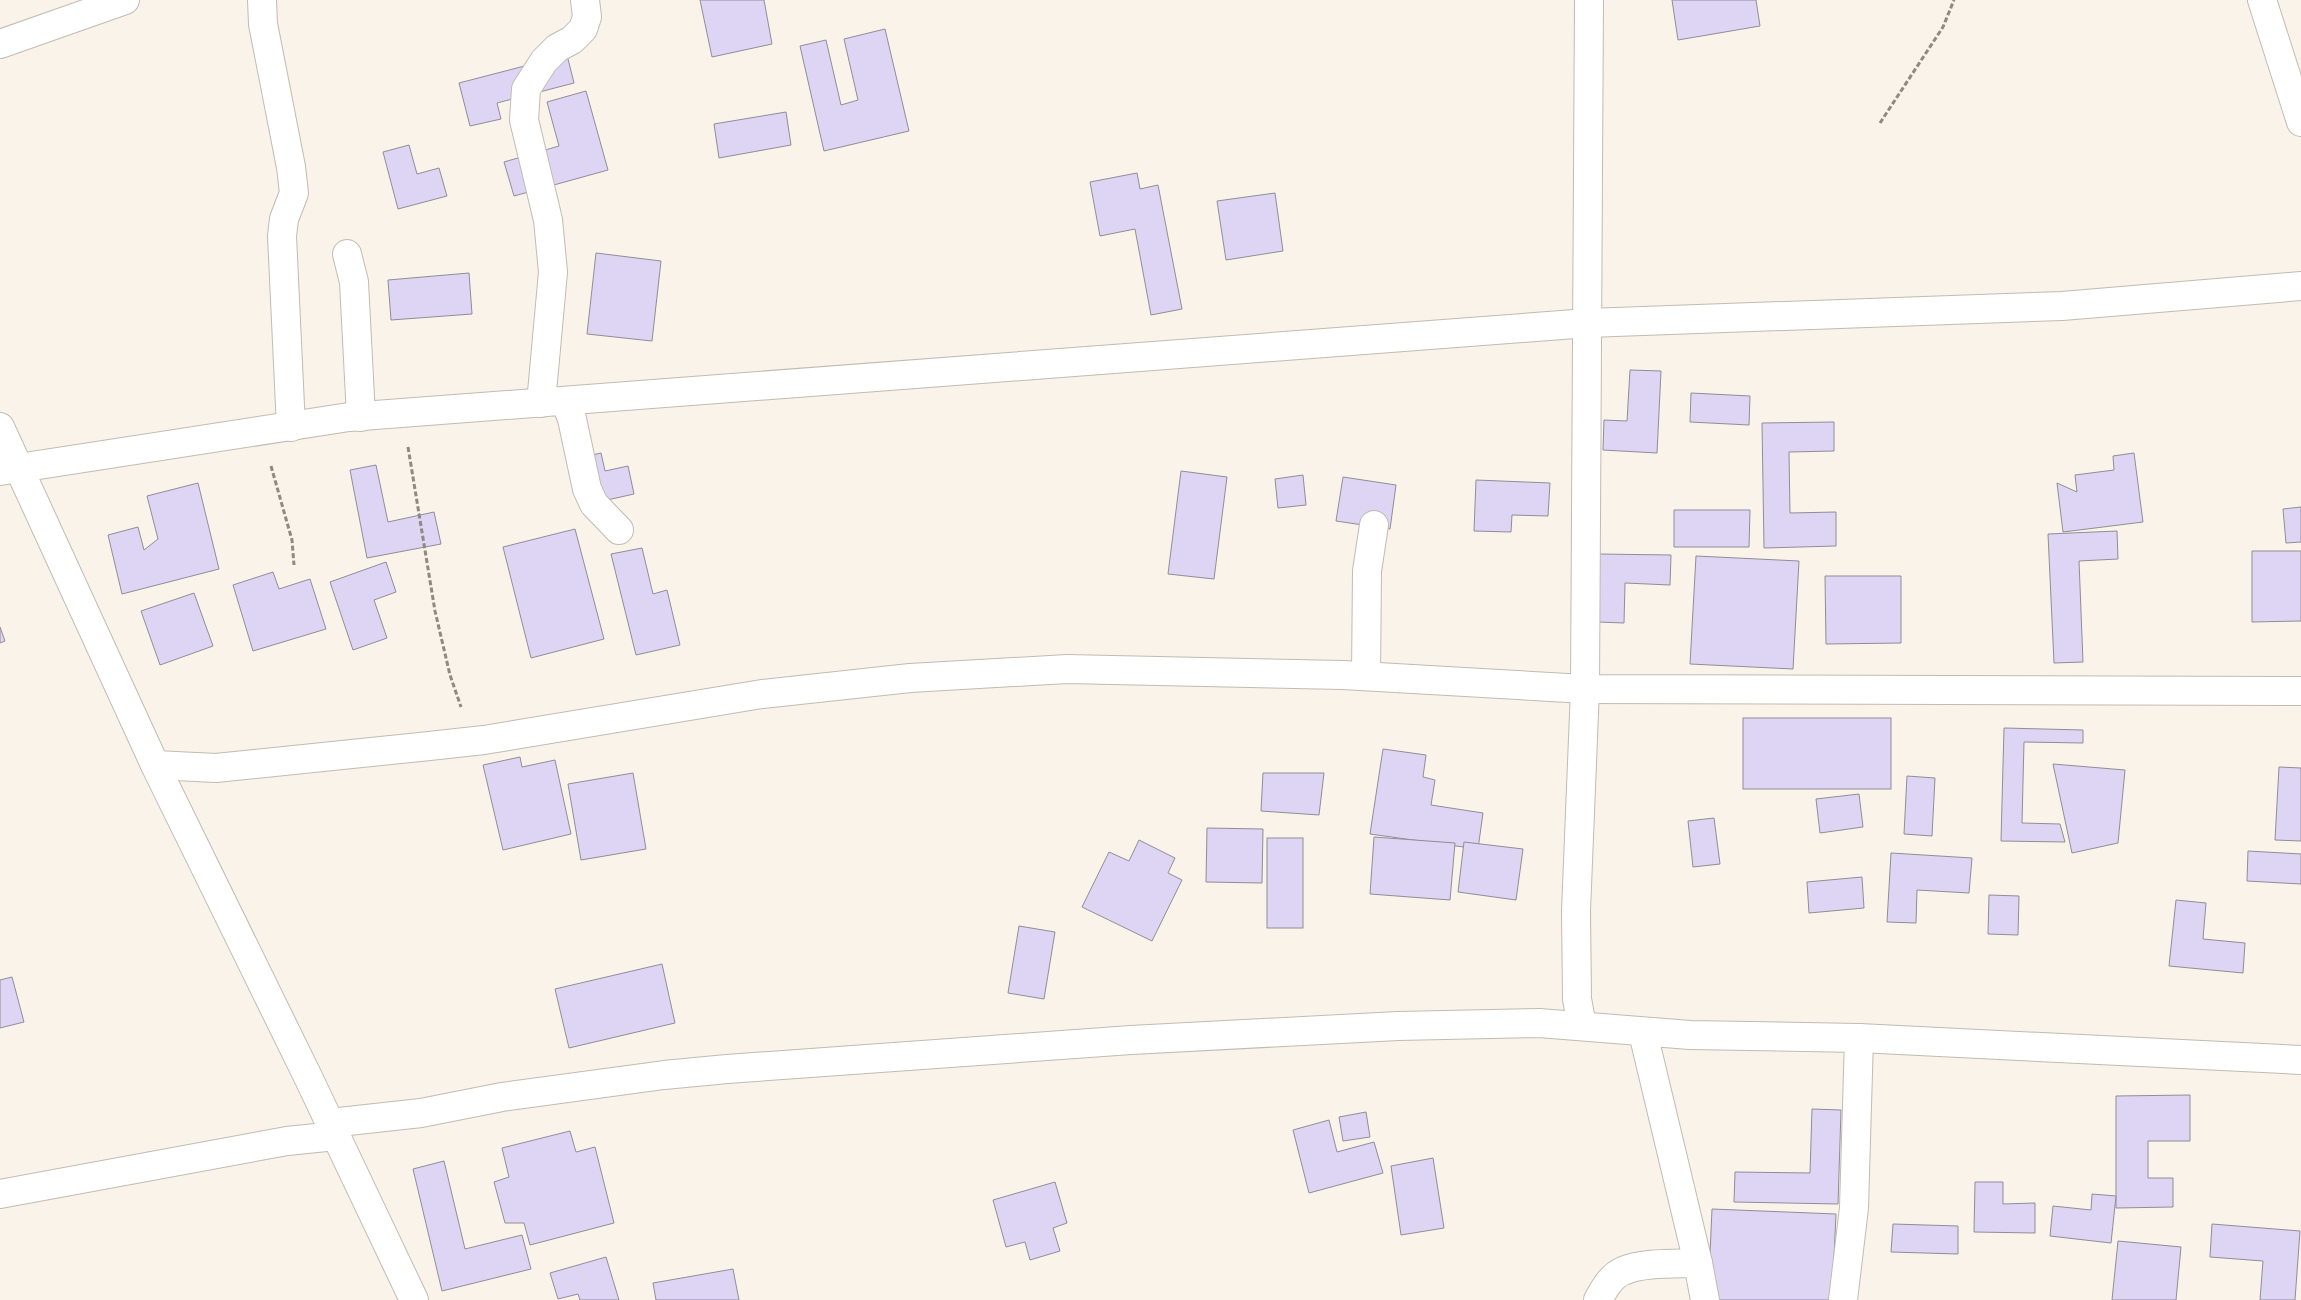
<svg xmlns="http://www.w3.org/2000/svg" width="2301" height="1300" viewBox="0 0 2301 1300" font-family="'Sofia Sans Condensed',sans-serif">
	<rect width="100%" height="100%" fill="#f9f3e9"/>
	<!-- building -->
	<g fill="#ded5f4" stroke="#908d97">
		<path d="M 700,0 L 764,0 L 772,44 L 712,57 Z"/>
		<path d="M 1672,0 L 1756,0 L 1760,26 L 1678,40 Z"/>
		<path d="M 885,29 L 909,131 L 824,151 L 800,46 L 826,40 L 841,105 L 858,100 L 844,39 Z"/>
		<path d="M 567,55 L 574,83 L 497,103 L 501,119 L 470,126 L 459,83 Z"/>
		<path d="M 586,91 L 608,170 L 514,196 L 504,162 L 559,146 L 547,102 Z"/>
		<path d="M 786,112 L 791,145 L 719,158 L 714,124 Z"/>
		<path d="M 409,145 L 417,174 L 439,168 L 447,196 L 398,209 L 383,152 Z"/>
		<path d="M 1137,173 L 1140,189 L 1158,185 L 1182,309 L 1151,315 L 1135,229 L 1100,236 L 1090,182 Z"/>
		<path d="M 1275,193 L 1283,251 L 1226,260 L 1217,201 Z"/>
		<path d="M 596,253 L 661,261 L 652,341 L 587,334 Z"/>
		<path d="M 469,273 L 472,314 L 391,320 L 388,280 Z"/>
		<path d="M 1630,370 L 1661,371 L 1657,453 L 1603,450 L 1604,420 L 1627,421 Z"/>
		<path d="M 1691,393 L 1750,396 L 1749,425 L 1690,422 Z"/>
		<path d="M 1834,422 L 1834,451 L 1789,452 L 1790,513 L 1836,512 L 1836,546 L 1764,548 L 1762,423 Z"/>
		<path d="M 601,453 L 605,471 L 628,466 L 634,494 L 589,504 L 579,458 Z"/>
		<path d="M 2134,453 L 2143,522 L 2063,532 L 2057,483 L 2077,492 L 2075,475 L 2114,470 L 2113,456 Z"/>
		<path d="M 376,465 L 388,522 L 434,512 L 441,544 L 367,558 L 350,470 Z"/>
		<path d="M 1181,471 L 1227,477 L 1214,579 L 1168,574 Z"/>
		<path d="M 1303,475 L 1306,505 L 1278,508 L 1275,479 Z"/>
		<path d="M 1343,477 L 1396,485 L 1390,529 L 1336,521 Z"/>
		<path d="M 1476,480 L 1550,483 L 1548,516 L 1512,515 L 1511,532 L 1474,531 Z"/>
		<path d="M 198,483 L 219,569 L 122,594 L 108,535 L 138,527 L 144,550 L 158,539 L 147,496 Z"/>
		<path d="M 2301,507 L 2301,542 L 2286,543 L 2283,509 Z"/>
		<path d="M 1674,510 L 1750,510 L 1749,547 L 1674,547 Z"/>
		<path d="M 575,529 L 604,639 L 531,658 L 503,547 Z"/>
		<path d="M 2117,531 L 2118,559 L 2079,561 L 2083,662 L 2054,663 L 2048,534 Z"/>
		<path d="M 642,548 L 653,594 L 667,590 L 680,645 L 636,655 L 611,554 Z"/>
		<path d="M 2252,551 L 2301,551 L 2301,621 L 2252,622 Z"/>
		<path d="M 1599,554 L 1671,555 L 1670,585 L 1625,583 L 1624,623 L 1598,622 Z"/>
		<path d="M 1696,556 L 1799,561 L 1793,669 L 1690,664 Z"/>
		<path d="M 386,562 L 396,592 L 374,600 L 387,638 L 353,650 L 330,582 Z"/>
		<path d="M 273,572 L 279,589 L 310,579 L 326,629 L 253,651 L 233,585 Z"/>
		<path d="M 1825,576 L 1901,576 L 1901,643 L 1826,644 Z"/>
		<path d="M 194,593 L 213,646 L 160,665 L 141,611 Z"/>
		<path d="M 0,627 L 5,641 L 0,643 Z"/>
		<rect x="1743" y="718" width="148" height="71"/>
		<path d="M 2004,728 L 2083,730 L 2083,743 L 2024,742 L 2022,823 L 2060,824 L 2065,842 L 2001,841 Z"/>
		<path d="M 1383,749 L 1426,755 L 1423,777 L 1435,780 L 1431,805 L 1483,813 L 1478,849 L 1370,834 Z"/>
		<path d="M 520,757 L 522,767 L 555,760 L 571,834 L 503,850 L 483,765 Z"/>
		<path d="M 2053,764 L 2125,770 L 2118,843 L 2072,853 Z"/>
		<path d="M 2279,767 L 2301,768 L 2301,841 L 2275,840 Z"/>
		<path d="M 633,773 L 646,849 L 581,860 L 568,784 Z"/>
		<path d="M 1263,773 L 1324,773 L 1319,815 L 1261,811 Z"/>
		<path d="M 1907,776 L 1935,778 L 1932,836 L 1904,834 Z"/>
		<path d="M 1859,794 L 1863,827 L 1820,833 L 1816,799 Z"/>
		<path d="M 1714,818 L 1720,864 L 1693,867 L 1688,821 Z"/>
		<path d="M 1207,828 L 1263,829 L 1262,883 L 1206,882 Z"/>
		<path d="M 1374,837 L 1455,843 L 1450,900 L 1370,894 Z"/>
		<rect x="1267" y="838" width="36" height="90"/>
		<path d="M 1139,840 L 1175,858 L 1168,873 L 1182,880 L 1152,941 L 1082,907 L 1109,852 L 1129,861 Z"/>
		<path d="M 1464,842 L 1523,849 L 1516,900 L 1458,892 Z"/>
		<path d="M 2248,851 L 2301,854 L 2301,884 L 2247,881 Z"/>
		<path d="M 1891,853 L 1972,858 L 1969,893 L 1917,890 L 1916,923 L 1887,922 Z"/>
		<path d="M 1862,877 L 1864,908 L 1809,913 L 1807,882 Z"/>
		<path d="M 1989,895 L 2019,896 L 2018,935 L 1988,934 Z"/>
		<path d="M 2176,900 L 2206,903 L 2203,939 L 2245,943 L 2243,973 L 2169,966 Z"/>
		<path d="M 1019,926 L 1055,932 L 1044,999 L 1008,993 Z"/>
		<path d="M 662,964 L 675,1023 L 569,1048 L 555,989 Z"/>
		<path d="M 12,977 L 24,1022 L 0,1028 L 0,980 Z"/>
		<path d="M 2190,1095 L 2190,1141 L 2148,1141 L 2148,1178 L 2173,1178 L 2173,1207 L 2116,1208 L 2116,1096 Z"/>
		<path d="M 1812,1109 L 1841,1110 L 1838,1204 L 1734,1202 L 1735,1172 L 1810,1173 Z"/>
		<path d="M 1366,1112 L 1370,1137 L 1343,1141 L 1339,1117 Z"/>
		<path d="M 1329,1120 L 1337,1152 L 1374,1142 L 1383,1173 L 1309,1193 L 1293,1130 Z"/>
		<path d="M 570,1131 L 576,1152 L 595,1147 L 614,1223 L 530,1245 L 524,1223 L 505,1223 L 494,1182 L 509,1177 L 502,1148 Z"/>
		<path d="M 1433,1158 L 1444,1228 L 1401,1235 L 1391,1166 Z"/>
		<path d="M 444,1161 L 465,1249 L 522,1235 L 531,1269 L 442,1291 L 413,1169 Z"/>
		<path d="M 1055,1182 L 1067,1223 L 1053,1228 L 1060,1251 L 1030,1260 L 1025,1242 L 1006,1247 L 993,1200 Z"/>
		<path d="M 1975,1182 L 2003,1182 L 2003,1204 L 2035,1203 L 2035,1233 L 1974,1232 Z"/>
		<path d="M 2092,1194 L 2116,1196 L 2111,1243 L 2050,1236 L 2053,1206 L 2091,1210 Z"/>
		<path d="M 1712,1209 L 1836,1214 L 1832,1300 L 1708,1300 Z"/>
		<path d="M 1893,1224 L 1958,1226 L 1958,1254 L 1891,1252 Z"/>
		<path d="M 2212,1224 L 2300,1231 L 2295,1300 L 2260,1300 L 2263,1261 L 2210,1257 Z"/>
		<path d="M 2118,1241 L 2181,1247 L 2176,1300 L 2112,1300 Z"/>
		<path d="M 606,1257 L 619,1300 L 580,1300 L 578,1294 L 558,1299 L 550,1273 Z"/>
		<path d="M 733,1269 L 739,1300 L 656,1300 L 653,1283 Z"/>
	</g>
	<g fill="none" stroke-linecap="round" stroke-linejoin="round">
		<!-- street casing -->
		<g stroke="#c1bbb2" stroke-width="30">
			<g id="street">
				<path d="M 262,0 L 263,24 L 291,167 L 294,193 L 284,219 L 282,236 L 291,427"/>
				<path d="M 2262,0 L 2301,122"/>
				<path d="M 0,44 L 125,0"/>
				<path d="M 347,254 L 354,282 L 361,417"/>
				<path d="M 565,401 L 572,419 L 587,489 L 594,504 L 619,530"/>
				<path d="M 541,403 L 553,272 L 548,220 L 524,120 L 526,89 L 544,61 L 557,48 L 572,40 L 583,29 L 587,17 L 585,0"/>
				<path d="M 0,427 L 155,765 L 309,1079 L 414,1300"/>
				<path d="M 0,471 L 349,417 L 1588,323 L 2062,306 L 2301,286"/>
				<path d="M 1366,676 L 1367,571 L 1374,525"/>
				<path d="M 155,765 L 216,768 L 420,747 L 484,740 L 762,694 L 910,678 L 1067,669 L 1343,675 L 1585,689 L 2301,691"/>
				<path d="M 1582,1026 L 1577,999 L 1576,911 L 1585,689 L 1589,0"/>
				<path d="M 1643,1033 L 1698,1263 L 1705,1300"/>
				<path d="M 330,1123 L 421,1113 L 502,1097 L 664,1075 L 727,1069 L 1131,1040 L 1398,1026 L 1539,1023 L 1690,1035 L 1859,1038 L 2301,1060"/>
				<path d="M 0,1194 L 287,1141 L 336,1136"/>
				<path d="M 1598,1300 C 1604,1289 1611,1276 1623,1271 C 1643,1262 1677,1264 1698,1263"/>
				<path d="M 1843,1300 L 1854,1208 L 1859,1038"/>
			</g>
		</g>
		<!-- path -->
		<g stroke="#8e8982" stroke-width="3" stroke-dasharray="5 2.5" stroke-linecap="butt">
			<path d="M 1880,123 L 1943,27 L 1954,0"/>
			<path d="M 408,447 L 435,611 L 450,675 L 461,707"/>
			<path d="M 271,466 L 292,540 L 294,565"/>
		</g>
		<!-- street -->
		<use href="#street" stroke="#fff" stroke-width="28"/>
	</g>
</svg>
